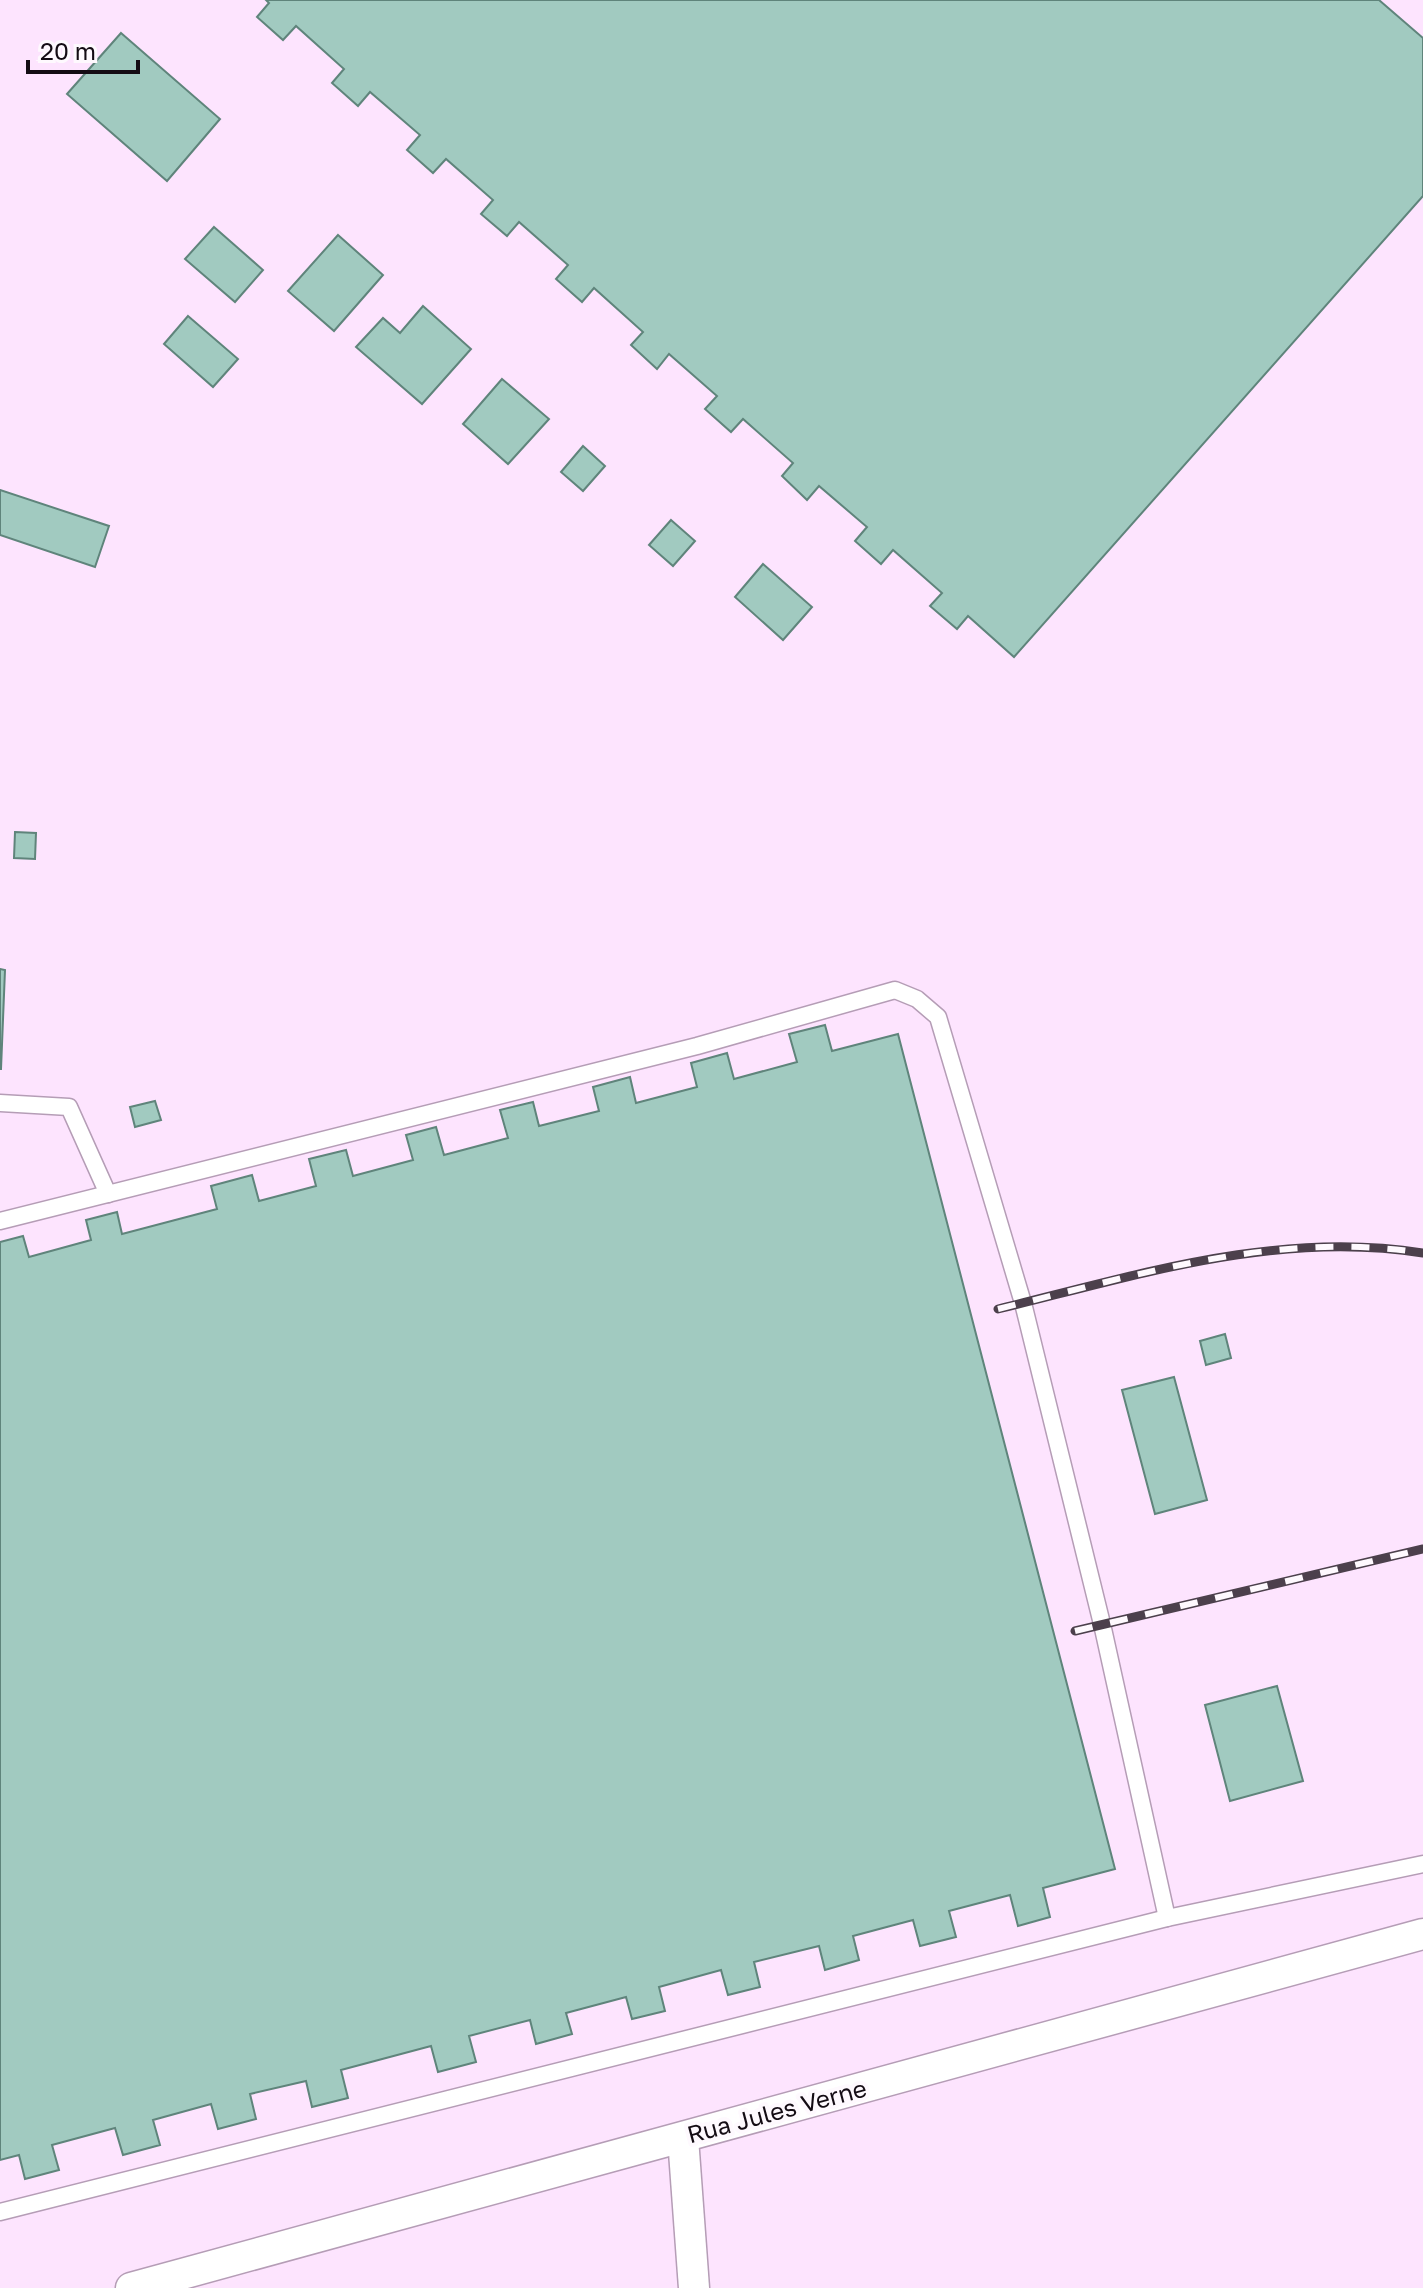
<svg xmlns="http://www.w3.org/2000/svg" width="1423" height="2288" viewBox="0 0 1423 2288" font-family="'Golos Text',sans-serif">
	<rect width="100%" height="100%" fill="#fde4fe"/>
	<!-- building -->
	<g fill="#a1cac0" stroke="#5f847b" stroke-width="2">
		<path d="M 266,0 L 1379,0 L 1423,38 L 1423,196 L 1014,657 L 968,616 L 957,629 L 930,606 L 942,593 L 893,550 L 881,564 L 855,541 L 867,527 L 819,486 L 807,500 L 782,476 L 793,463 L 743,419 L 731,432 L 705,409 L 717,396 L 669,354 L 657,369 L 631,345 L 643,332 L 594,288 L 582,302 L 556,279 L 568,265 L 519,222 L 507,236 L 481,214 L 493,200 L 446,159 L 433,173 L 407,150 L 420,135 L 370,92 L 358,106 L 332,83 L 344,69 L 296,26 L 283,40 L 257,17 L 269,3 Z"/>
		<path d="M 121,33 L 220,119 L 167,181 L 67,94 Z"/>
		<path d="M 214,227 L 263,270 L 235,302 L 185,259 Z"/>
		<path d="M 338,235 L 383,275 L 334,331 L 288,291 Z"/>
		<path d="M 423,306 L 471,349 L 422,404 L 356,347 L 383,318 L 400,333 Z"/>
		<path d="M 188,316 L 238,359 L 213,387 L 164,344 Z"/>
		<path d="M 502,379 L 549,419 L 508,464 L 463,424 Z"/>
		<path d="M 583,446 L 605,466 L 583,491 L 561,472 Z"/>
		<path d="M 0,490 L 109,526 L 95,567 L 0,535 Z"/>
		<path d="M 671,520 L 695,541 L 673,566 L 649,545 Z"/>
		<path d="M 763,564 L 812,607 L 783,640 L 735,597 Z"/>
		<path d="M 15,832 L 36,833 L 35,859 L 14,858 Z"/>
		<path d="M 0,969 L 5,970 L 1,1069 L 0,1069 Z"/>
		<path d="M 825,1025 L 832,1051 L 898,1034 L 1115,1869 L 1043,1888 L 1050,1917 L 1018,1926 L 1010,1895 L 949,1911 L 956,1937 L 920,1946 L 913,1920 L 853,1936 L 859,1960 L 825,1970 L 819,1946 L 754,1962 L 760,1987 L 728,1995 L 721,1970 L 659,1987 L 665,2011 L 632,2019 L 626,1997 L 566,2013 L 572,2034 L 536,2044 L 530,2020 L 469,2036 L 476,2062 L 438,2072 L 431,2046 L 341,2070 L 348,2098 L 312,2107 L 306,2081 L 250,2094 L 256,2119 L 218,2129 L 211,2104 L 153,2120 L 160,2145 L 123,2155 L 115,2128 L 52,2145 L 59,2170 L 25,2179 L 19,2155 L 0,2160 L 0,1242 L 23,1236 L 29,1257 L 91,1240 L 86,1220 L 117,1212 L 122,1234 L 217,1209 L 211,1186 L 252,1175 L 259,1201 L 316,1186 L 309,1159 L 346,1150 L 353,1176 L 413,1160 L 406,1135 L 436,1127 L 444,1155 L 508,1138 L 500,1110 L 533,1102 L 539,1126 L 599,1111 L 593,1087 L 630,1077 L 636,1103 L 697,1087 L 691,1063 L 727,1053 L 734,1079 L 797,1062 L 789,1034 Z"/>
		<path d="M 155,1101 L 161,1120 L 135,1127 L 130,1107 Z"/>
		<path d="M 1225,1334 L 1231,1358 L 1206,1365 L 1200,1341 Z"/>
		<path d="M 1174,1377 L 1207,1500 L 1155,1514 L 1122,1390 Z"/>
		<path d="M 1277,1686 L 1303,1781 L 1230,1801 L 1205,1705 Z"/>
	</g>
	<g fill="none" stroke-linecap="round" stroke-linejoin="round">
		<!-- lane casing -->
		<g stroke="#b59db6" stroke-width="19">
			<g id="lane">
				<path d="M 0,1103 L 69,1107 L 108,1194"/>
				<path d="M 0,1221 L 697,1046 L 895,990 L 917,999 L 938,1017 L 1023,1303 L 1102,1624 L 1167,1918"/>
				<path d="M 0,2212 L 1167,1918 L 1423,1864"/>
			</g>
		</g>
		<!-- street casing -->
		<g stroke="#b59db6" stroke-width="33">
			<g id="street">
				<path d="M 683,2138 L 694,2288"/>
				<path d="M 131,2288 L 1423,1934"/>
			</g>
		</g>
		<!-- lane -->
		<use href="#lane" stroke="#fff" stroke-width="16"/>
		<!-- street -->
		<use href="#street" stroke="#fff" stroke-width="30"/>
		<!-- rail casing -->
		<g stroke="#4c404c" stroke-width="9">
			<g id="rail">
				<path d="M 998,1309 C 1138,1275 1277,1230 1423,1253"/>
				<path d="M 1075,1631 L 1423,1549"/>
			</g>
		</g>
		<!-- rail -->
		<use href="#rail" stroke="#fef9fe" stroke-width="6" stroke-dasharray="18" stroke-linecap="butt"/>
	</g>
	<g text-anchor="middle" stroke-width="8" stroke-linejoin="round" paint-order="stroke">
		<!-- street labels -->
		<g font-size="24" fill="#140c14" stroke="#fef9fe">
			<text transform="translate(777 2112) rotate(-15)" y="8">Rua Jules Verne</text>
		</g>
	</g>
	<!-- scale -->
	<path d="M28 60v12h110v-12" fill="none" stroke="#140c14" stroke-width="4"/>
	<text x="40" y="60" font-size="24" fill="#140c14" stroke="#fef9fe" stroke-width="6" paint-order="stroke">20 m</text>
</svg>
